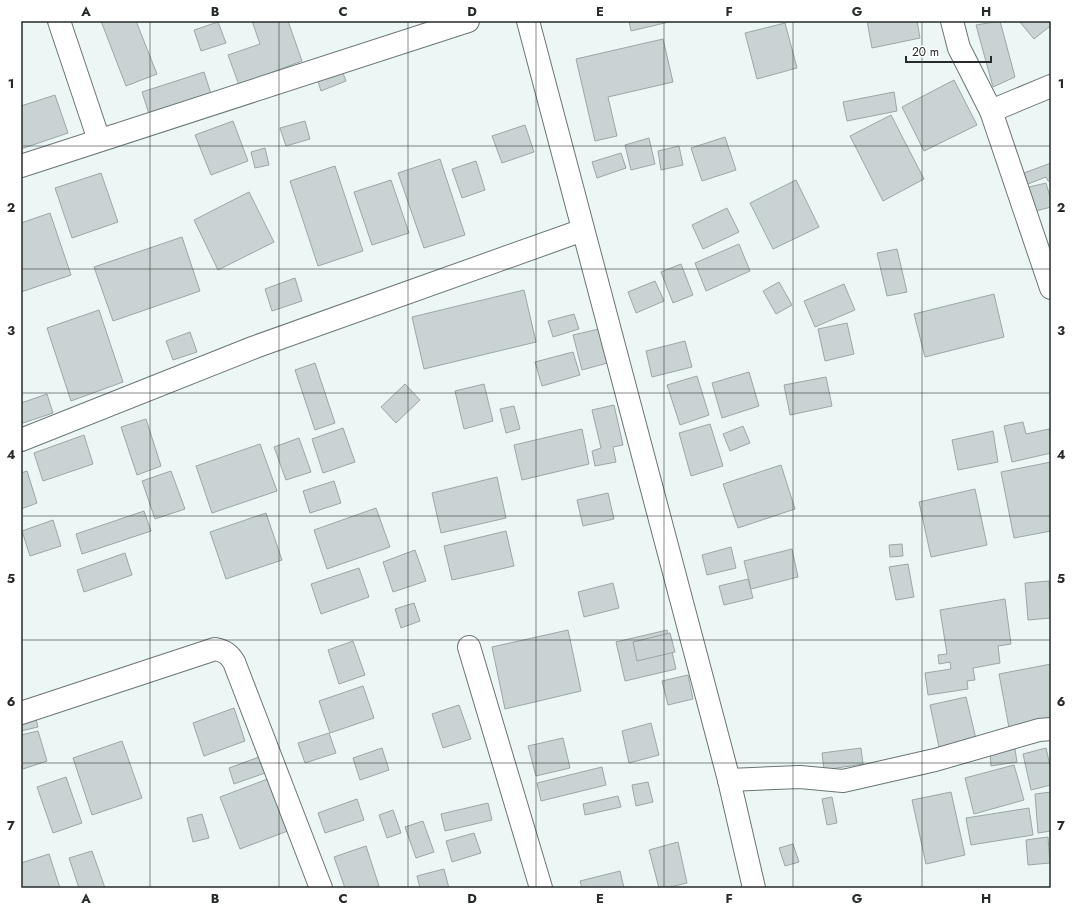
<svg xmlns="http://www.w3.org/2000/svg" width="1072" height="909" viewBox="0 0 1072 909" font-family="Jost,sans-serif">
	<rect width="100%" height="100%" fill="#ebf6f5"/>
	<!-- building -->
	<g fill="#c9d3d3" stroke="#9ca6a6">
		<path d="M 101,21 L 136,21 L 157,74 L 126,86 Z"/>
		<path d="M 252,21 L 288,21 L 302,61 L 239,85 L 228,55 L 260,44 Z"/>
		<path d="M 629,21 L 673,21 L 631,31 Z"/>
		<path d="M 867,21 L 917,21 L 920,38 L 872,48 Z"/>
		<path d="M 1000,21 L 1015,77 L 993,87 L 976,25 Z"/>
		<path d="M 1019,21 L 1051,21 L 1051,30 L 1049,27 L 1034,39 Z"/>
		<path d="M 218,22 L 226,43 L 201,51 L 194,30 Z"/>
		<path d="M 785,23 L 797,68 L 757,79 L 745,33 Z"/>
		<path d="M 663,39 L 673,82 L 608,97 L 617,136 L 595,141 L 576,59 Z"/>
		<path d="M 340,65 L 346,81 L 321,91 L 316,75 Z"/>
		<path d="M 204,72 L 212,97 L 150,117 L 142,92 Z"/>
		<path d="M 954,80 L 977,125 L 924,151 L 902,107 Z"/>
		<path d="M 894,92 L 897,111 L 847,121 L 843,102 Z"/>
		<path d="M 55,95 L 68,133 L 21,149 L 21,106 Z"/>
		<path d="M 891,115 L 924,179 L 883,201 L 850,136 Z"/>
		<path d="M 233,121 L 248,161 L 211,175 L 195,135 Z"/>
		<path d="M 305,121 L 310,139 L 286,146 L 280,128 Z"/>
		<path d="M 525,125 L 534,152 L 502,163 L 492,136 Z"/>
		<path d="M 725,137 L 736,170 L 702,181 L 691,148 Z"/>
		<path d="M 649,138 L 655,164 L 631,170 L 625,145 Z"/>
		<path d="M 679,146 L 683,165 L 661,170 L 658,151 Z"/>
		<path d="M 265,148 L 269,165 L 255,168 L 251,152 Z"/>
		<path d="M 621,153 L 626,168 L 597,178 L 592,162 Z"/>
		<path d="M 440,159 L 465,235 L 424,248 L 398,173 Z"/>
		<path d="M 476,161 L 485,190 L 462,198 L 452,169 Z"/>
		<path d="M 1051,163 L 1051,181 L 1048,181 L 1046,177 L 1028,184 L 1024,173 Z"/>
		<path d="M 335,166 L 363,251 L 318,266 L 290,181 Z"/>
		<path d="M 101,173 L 118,222 L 72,238 L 55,188 Z"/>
		<path d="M 391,180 L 409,233 L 372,245 L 354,192 Z"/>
		<path d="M 796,180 L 819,227 L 773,249 L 750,203 Z"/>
		<path d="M 1046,183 L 1051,200 L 1051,207 L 1032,212 L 1025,188 Z"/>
		<path d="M 249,192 L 274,242 L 218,270 L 194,220 Z"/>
		<path d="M 727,208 L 739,232 L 703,249 L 692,225 Z"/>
		<path d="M 50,213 L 71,275 L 21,292 L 21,223 Z"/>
		<path d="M 182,237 L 200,291 L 113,321 L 94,267 Z"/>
		<path d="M 739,244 L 750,271 L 706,291 L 695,263 Z"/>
		<path d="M 897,249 L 907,292 L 887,296 L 877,253 Z"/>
		<path d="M 681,264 L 693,295 L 673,303 L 661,272 Z"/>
		<path d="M 295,278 L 302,301 L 272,311 L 265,289 Z"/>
		<path d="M 655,281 L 664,301 L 636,313 L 628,292 Z"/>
		<path d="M 779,282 L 792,305 L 776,314 L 763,291 Z"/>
		<path d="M 844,284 L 855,310 L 815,327 L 804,301 Z"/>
		<path d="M 524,290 L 536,342 L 424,369 L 412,317 Z"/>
		<path d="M 994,294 L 1004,337 L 925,357 L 914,314 Z"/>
		<path d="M 99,310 L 123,382 L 71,401 L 47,328 Z"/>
		<path d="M 574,314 L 579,329 L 553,337 L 548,321 Z"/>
		<path d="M 847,323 L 854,354 L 825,361 L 818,329 Z"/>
		<path d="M 603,328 L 611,362 L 582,370 L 573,335 Z"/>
		<path d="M 190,332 L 197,352 L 173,360 L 166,341 Z"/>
		<path d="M 685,341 L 692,367 L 652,377 L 646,351 Z"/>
		<path d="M 573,352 L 580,375 L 542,386 L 535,362 Z"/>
		<path d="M 315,363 L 335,423 L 315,430 L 295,370 Z"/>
		<path d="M 749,372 L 759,406 L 722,418 L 712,383 Z"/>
		<path d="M 697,376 L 709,415 L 680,425 L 667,385 Z"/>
		<path d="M 826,377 L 832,406 L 790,415 L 784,385 Z"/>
		<path d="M 405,384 L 420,400 L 396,423 L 381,407 Z"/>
		<path d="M 484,384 L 493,421 L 464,429 L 455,391 Z"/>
		<path d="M 47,394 L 53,413 L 23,423 L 21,418 L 21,403 Z"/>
		<path d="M 614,405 L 623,445 L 613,447 L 616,462 L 595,466 L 592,451 L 601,448 L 592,410 Z"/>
		<path d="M 514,406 L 520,429 L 506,433 L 500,409 Z"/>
		<path d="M 146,419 L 161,466 L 137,475 L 121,427 Z"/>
		<path d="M 1023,422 L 1026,434 L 1049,429 L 1051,440 L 1051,453 L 1012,462 L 1004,426 Z"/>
		<path d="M 710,424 L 723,466 L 691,476 L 679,433 Z"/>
		<path d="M 743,426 L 750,443 L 730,451 L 723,434 Z"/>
		<path d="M 343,428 L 355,462 L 323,473 L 312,439 Z"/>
		<path d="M 582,429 L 589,464 L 522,480 L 514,445 Z"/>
		<path d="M 993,431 L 998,462 L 958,470 L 952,440 Z"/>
		<path d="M 84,435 L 93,464 L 43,481 L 34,453 Z"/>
		<path d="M 299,438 L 311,472 L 286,480 L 274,447 Z"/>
		<path d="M 260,444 L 277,491 L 212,513 L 196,466 Z"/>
		<path d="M 1051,462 L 1051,531 L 1014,538 L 1001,472 Z"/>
		<path d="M 781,465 L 795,509 L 738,528 L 723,484 Z"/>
		<path d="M 27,471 L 37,503 L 21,509 L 21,473 Z"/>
		<path d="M 171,471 L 185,509 L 155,519 L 142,481 Z"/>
		<path d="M 497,477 L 506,518 L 441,533 L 432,493 Z"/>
		<path d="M 334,481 L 341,503 L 310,513 L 303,491 Z"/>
		<path d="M 975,489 L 987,545 L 931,557 L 919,502 Z"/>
		<path d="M 608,493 L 614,519 L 583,526 L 577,500 Z"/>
		<path d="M 376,508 L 390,547 L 327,569 L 314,530 Z"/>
		<path d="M 144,511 L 151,531 L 82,554 L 76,534 Z"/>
		<path d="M 266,513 L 282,560 L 226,579 L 210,532 Z"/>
		<path d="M 53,520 L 61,546 L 30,556 L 22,531 Z"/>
		<path d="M 506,531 L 514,566 L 452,580 L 444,546 Z"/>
		<path d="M 902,544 L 903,556 L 890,557 L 889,545 Z"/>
		<path d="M 731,547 L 736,568 L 707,575 L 702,555 Z"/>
		<path d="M 792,549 L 798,577 L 751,589 L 744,561 Z"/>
		<path d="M 415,550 L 426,581 L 393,592 L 383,562 Z"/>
		<path d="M 125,553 L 132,575 L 84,592 L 77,570 Z"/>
		<path d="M 908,564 L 914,597 L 896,600 L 889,567 Z"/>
		<path d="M 359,568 L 369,597 L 321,614 L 311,584 Z"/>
		<path d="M 748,579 L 753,598 L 724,605 L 719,586 Z"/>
		<path d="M 1049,581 L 1051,618 L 1028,620 L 1025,583 Z"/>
		<path d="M 613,583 L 619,608 L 584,617 L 578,592 Z"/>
		<path d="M 1005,599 L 1011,644 L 998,646 L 1000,663 L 973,668 L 975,680 L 967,681 L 968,689 L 928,695 L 925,673 L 951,669 L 950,662 L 939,664 L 938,655 L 947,654 L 940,610 Z"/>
		<path d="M 414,603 L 420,621 L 401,628 L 395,609 Z"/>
		<path d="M 568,630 L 581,691 L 505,709 L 492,647 Z"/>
		<path d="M 667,630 L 676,669 L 625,681 L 616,642 Z"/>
		<path d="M 670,633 L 675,652 L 637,661 L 633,642 Z"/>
		<path d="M 353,641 L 365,675 L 339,684 L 328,650 Z"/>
		<path d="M 1051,664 L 1051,721 L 1009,728 L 999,674 Z"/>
		<path d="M 688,675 L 693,699 L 668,705 L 662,681 Z"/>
		<path d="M 363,686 L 374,718 L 330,733 L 319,701 Z"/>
		<path d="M 966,697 L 976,739 L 939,747 L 930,705 Z"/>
		<path d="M 459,705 L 471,739 L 443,748 L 432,714 Z"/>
		<path d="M 234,708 L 245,741 L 204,756 L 193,723 Z"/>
		<path d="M 35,714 L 38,727 L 21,731 L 21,718 Z"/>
		<path d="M 651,723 L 659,755 L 629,763 L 622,731 Z"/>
		<path d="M 38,731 L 47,761 L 23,769 L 21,763 L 21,735 Z"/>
		<path d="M 329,733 L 336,753 L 305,763 L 298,743 Z"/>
		<path d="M 563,738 L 570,768 L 536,776 L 528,746 Z"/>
		<path d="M 122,741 L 142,798 L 92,815 L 73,758 Z"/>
		<path d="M 382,748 L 389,770 L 360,780 L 353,758 Z"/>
		<path d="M 861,748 L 863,764 L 824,770 L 822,753 Z"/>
		<path d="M 1046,748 L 1051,770 L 1051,785 L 1031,790 L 1023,754 Z"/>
		<path d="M 1015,749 L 1017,762 L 991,766 L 990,753 Z"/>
		<path d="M 259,757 L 265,773 L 234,784 L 229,768 Z"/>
		<path d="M 1014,765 L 1024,800 L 974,814 L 965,778 Z"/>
		<path d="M 602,767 L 606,785 L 541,801 L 537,783 Z"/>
		<path d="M 66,777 L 82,823 L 53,833 L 37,787 Z"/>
		<path d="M 273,777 L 293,829 L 240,849 L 220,797 Z"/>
		<path d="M 648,782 L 653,802 L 636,806 L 632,785 Z"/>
		<path d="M 951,792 L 965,855 L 926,864 L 912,800 Z"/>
		<path d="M 1051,792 L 1051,831 L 1038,833 L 1035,794 Z"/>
		<path d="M 618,796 L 621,807 L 585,815 L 583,804 Z"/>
		<path d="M 832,797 L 837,823 L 827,825 L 822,799 Z"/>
		<path d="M 357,799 L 364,820 L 325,833 L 318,813 Z"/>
		<path d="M 488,803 L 492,820 L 445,831 L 441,814 Z"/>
		<path d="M 1029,808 L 1033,835 L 971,845 L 966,818 Z"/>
		<path d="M 393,810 L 401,833 L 387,838 L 379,815 Z"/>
		<path d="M 202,814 L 209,838 L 193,842 L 187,818 Z"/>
		<path d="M 423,821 L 434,852 L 416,858 L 405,827 Z"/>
		<path d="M 474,833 L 481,853 L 452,862 L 446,841 Z"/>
		<path d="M 1048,837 L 1050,863 L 1028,865 L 1026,840 Z"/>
		<path d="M 678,842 L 687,883 L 666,888 L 659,888 L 649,850 Z"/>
		<path d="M 793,844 L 799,862 L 785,866 L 779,848 Z"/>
		<path d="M 366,846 L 379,886 L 374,888 L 345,888 L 334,857 Z"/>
		<path d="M 92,851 L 105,888 L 79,888 L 69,858 Z"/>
		<path d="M 49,854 L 60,888 L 21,888 L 21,863 Z"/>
		<path d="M 444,869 L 449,888 L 420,888 L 417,876 Z"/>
		<path d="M 620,871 L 624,888 L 582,888 L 580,881 Z"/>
	</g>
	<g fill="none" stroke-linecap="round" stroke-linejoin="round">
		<!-- minor casing -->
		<g stroke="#6b7575" stroke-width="24">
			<g id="minor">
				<path d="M 59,21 L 99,140"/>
				<path d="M 528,21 L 729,780 L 754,888"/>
				<path d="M 952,21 L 959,48 L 991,111 L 1051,288"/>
				<path d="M 991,111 L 1051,86"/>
				<path d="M 21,166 L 468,21"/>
				<path d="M 21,440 L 255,347 L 583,230"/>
				<path d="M 469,647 L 541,888"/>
				<path d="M 21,713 L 215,649 C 225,651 229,654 234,662 L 321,888"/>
				<path d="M 729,780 L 800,777 L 843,781 L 935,760 L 1039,730 L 1051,729"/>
			</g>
		</g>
		<!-- minor -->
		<use href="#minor" stroke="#fff" stroke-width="22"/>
	</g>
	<!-- grid -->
	<path fill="none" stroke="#262a2a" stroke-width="1" stroke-opacity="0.55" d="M 150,21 L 150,888M 279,21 L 279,888M 408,21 L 408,888M 536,21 L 536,888M 664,21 L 664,888M 793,21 L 793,888M 922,21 L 922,888M 21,146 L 1051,146M 21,269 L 1051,269M 21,393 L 1051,393M 21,516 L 1051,516M 21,640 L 1051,640M 21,763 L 1051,763"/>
	<!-- border -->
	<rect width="1072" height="909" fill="none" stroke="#ffffff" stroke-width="44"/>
	<!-- scale -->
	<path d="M906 56v6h85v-6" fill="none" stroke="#262a2a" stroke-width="2"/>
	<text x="912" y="56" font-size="12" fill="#262a2a" stroke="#ffffff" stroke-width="3" paint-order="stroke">20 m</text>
	<rect x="22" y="22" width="1028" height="865" fill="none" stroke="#262a2a" stroke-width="1.5"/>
	<g font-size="13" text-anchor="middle" font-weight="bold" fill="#262a2a">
		<text x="86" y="16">A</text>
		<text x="215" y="16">B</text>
		<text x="343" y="16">C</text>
		<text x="472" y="16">D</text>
		<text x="600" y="16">E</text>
		<text x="729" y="16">F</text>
		<text x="857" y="16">G</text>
		<text x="986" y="16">H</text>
		<text x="11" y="88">1</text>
		<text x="1061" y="88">1</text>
		<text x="11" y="212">2</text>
		<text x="1061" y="212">2</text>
		<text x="11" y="335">3</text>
		<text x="1061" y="335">3</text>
		<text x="11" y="459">4</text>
		<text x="1061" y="459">4</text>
		<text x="11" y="583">5</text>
		<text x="1061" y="583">5</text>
		<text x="11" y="706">6</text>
		<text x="1061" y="706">6</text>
		<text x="11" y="830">7</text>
		<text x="1061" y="830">7</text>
		<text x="86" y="903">A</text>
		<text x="215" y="903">B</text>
		<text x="343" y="903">C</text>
		<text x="472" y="903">D</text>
		<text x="600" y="903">E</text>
		<text x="729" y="903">F</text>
		<text x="857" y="903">G</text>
		<text x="986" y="903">H</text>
	</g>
</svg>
